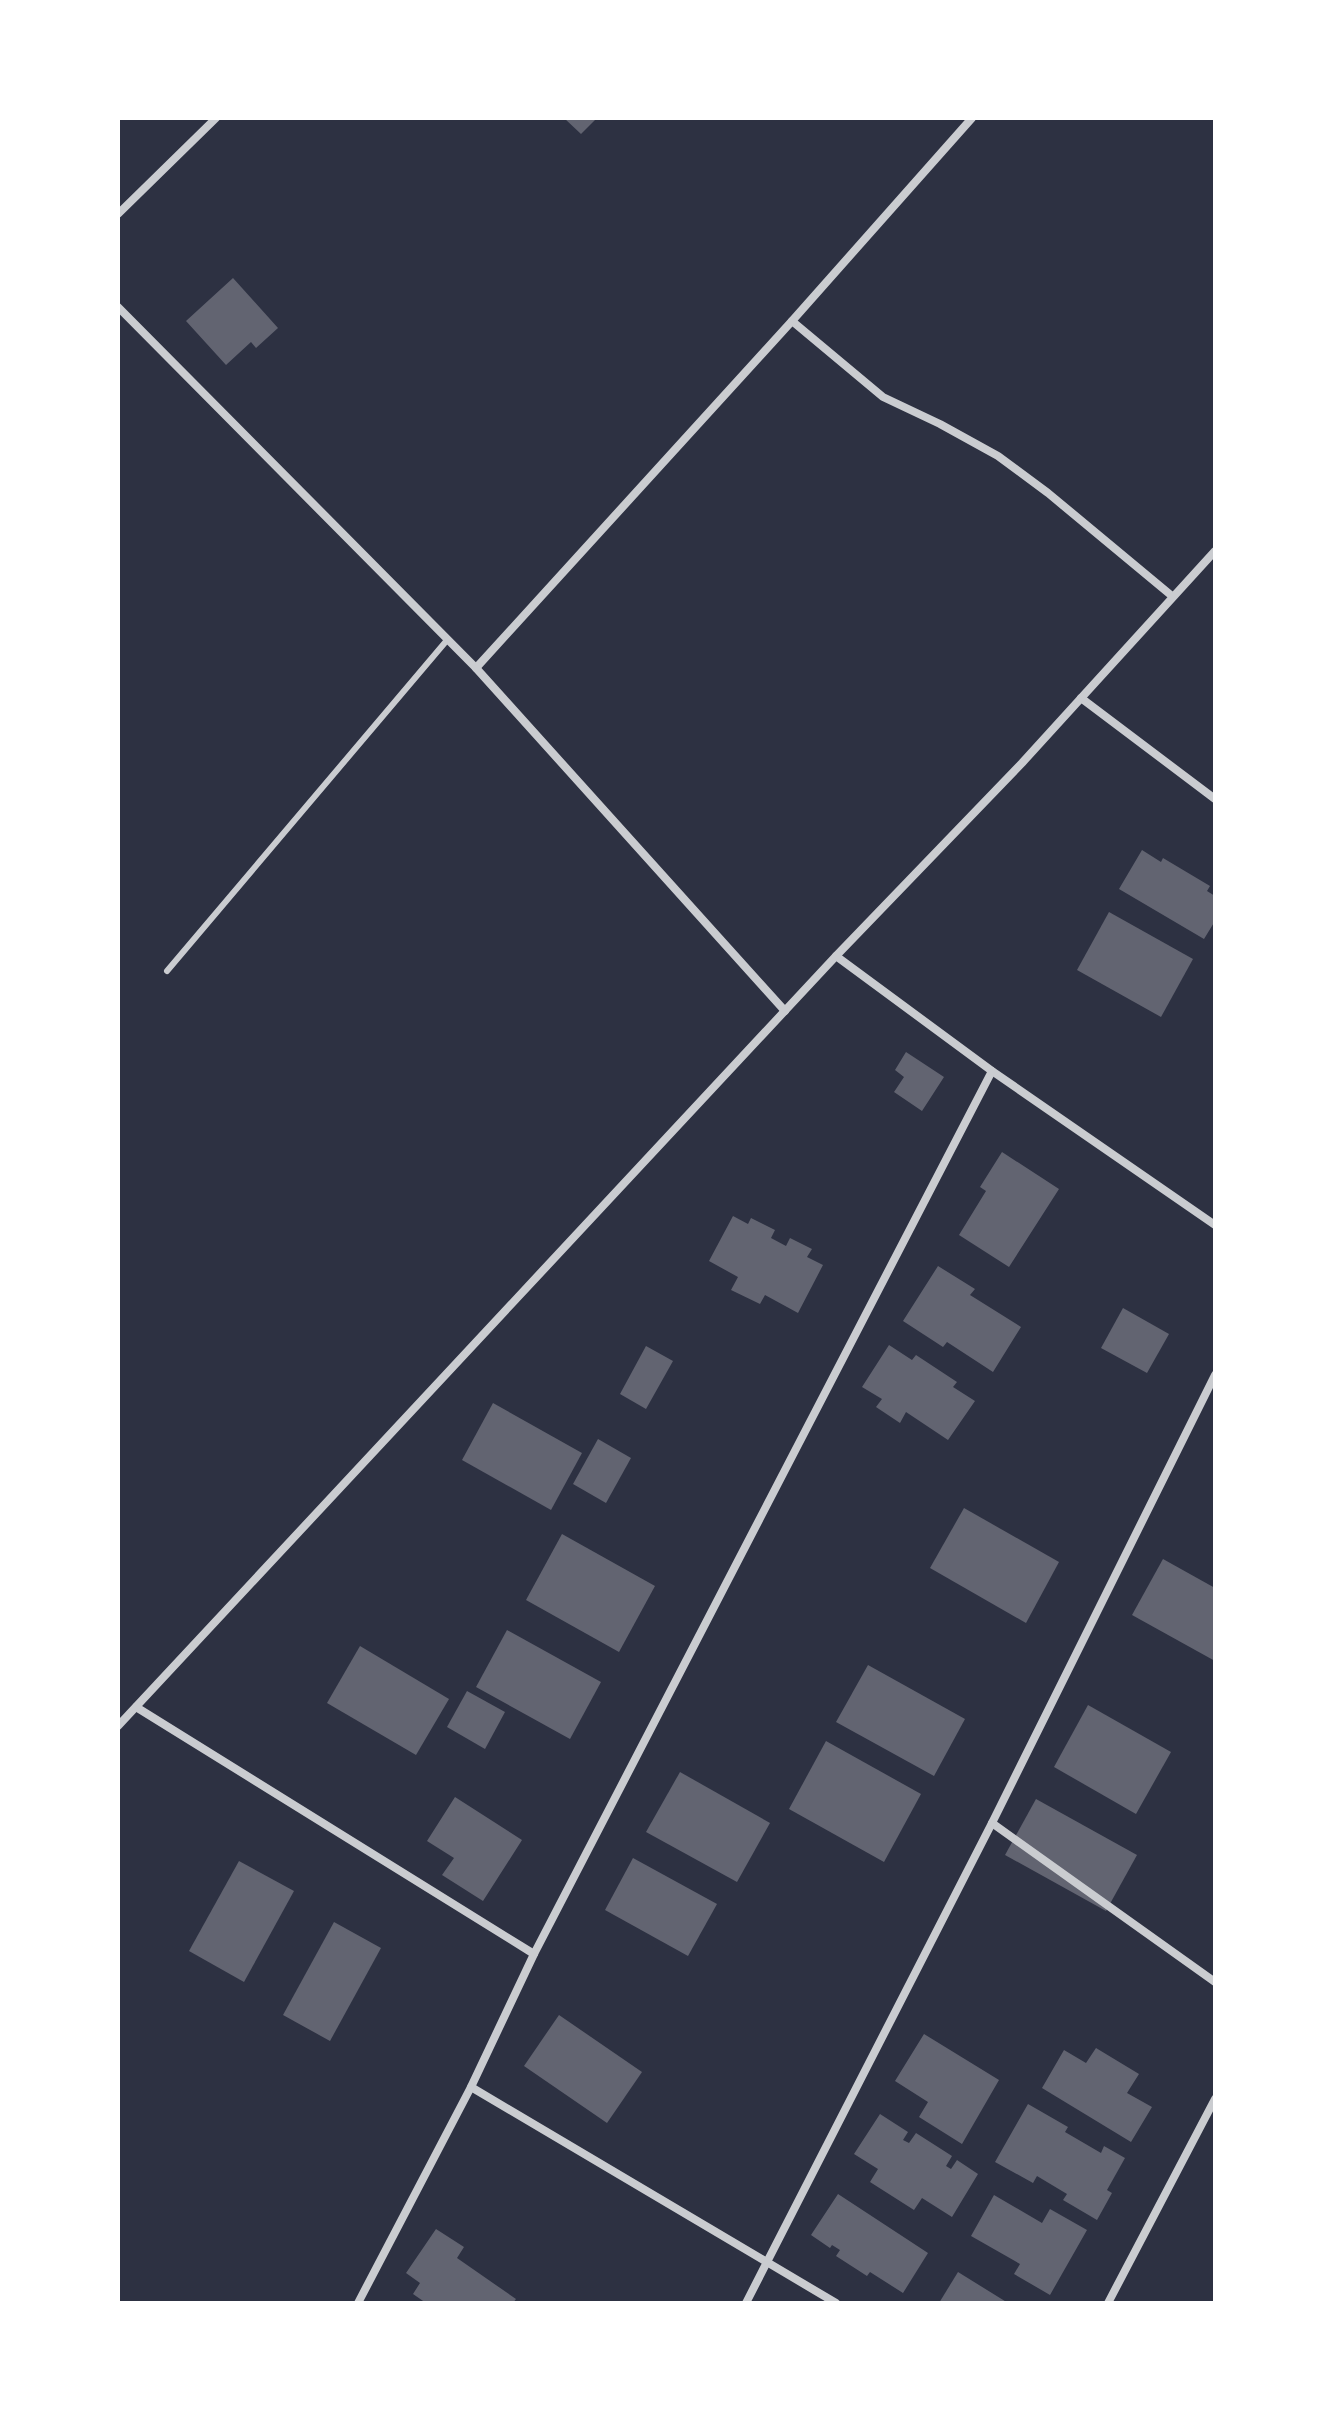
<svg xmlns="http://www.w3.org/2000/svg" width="1333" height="2421" viewBox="0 0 1333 2421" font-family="Commissioner,sans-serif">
	<rect width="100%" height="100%" fill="#2d3142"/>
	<!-- building -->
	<g fill="#626471">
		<path d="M 564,118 L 597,118 L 581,134 Z"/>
		<path d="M 233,278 L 278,328 L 256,348 L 251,342 L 226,365 L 186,321 Z"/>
		<path d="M 1142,850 L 1161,862 L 1163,858 L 1210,886 L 1207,891 L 1215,896 L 1215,921 L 1204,939 L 1119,889 Z"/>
		<path d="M 1109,912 L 1193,959 L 1161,1017 L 1077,970 Z"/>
		<path d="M 906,1052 L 944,1077 L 922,1111 L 894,1092 L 904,1077 L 895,1070 Z"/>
		<path d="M 1002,1152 L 1059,1189 L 1009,1267 L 959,1235 L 986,1191 L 980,1187 Z"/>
		<path d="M 733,1216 L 748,1224 L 751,1218 L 775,1230 L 771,1238 L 786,1246 L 790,1238 L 812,1249 L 807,1257 L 823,1265 L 798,1313 L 765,1295 L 760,1304 L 731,1290 L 738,1277 L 709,1261 Z"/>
		<path d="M 938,1266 L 975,1289 L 970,1295 L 1021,1327 L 993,1372 L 947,1342 L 943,1347 L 903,1321 Z"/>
		<path d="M 1123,1308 L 1169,1334 L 1147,1373 L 1101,1348 Z"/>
		<path d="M 889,1345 L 912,1360 L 916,1355 L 957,1382 L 953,1387 L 975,1401 L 948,1440 L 906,1412 L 900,1423 L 876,1407 L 882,1399 L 862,1387 Z"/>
		<path d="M 646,1346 L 673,1361 L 646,1409 L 620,1394 Z"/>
		<path d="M 493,1403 L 582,1453 L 551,1510 L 462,1460 Z"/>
		<path d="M 598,1439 L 631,1458 L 606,1503 L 573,1484 Z"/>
		<path d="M 964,1508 L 1059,1562 L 1026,1623 L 930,1568 Z"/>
		<path d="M 562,1534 L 655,1586 L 619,1652 L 526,1600 Z"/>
		<path d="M 1163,1559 L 1215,1588 L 1215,1661 L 1132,1615 Z"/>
		<path d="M 507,1630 L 601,1682 L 570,1739 L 476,1687 Z"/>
		<path d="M 360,1646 L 449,1699 L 416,1755 L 327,1703 Z"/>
		<path d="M 868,1665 L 965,1719 L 934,1776 L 836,1722 Z"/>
		<path d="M 467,1691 L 505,1712 L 485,1749 L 447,1727 Z"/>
		<path d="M 1088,1705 L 1171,1752 L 1136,1814 L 1054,1767 Z"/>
		<path d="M 826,1741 L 921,1794 L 884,1862 L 789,1809 Z"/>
		<path d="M 680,1772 L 770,1823 L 737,1882 L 646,1832 Z"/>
		<path d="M 455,1797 L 522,1840 L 483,1901 L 442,1875 L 454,1858 L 427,1841 Z"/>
		<path d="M 1036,1799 L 1137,1855 L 1106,1911 L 1005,1855 Z"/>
		<path d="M 633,1858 L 717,1904 L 688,1956 L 605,1910 Z"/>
		<path d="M 239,1861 L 294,1891 L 244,1982 L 189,1951 Z"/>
		<path d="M 334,1922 L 381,1948 L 330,2041 L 283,2015 Z"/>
		<path d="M 559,2015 L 642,2072 L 607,2123 L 524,2066 Z"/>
		<path d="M 924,2034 L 999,2080 L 962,2144 L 919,2117 L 928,2102 L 895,2081 Z"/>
		<path d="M 1096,2048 L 1139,2074 L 1127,2093 L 1152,2107 L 1131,2142 L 1042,2088 L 1064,2050 L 1086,2063 Z"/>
		<path d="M 1028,2104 L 1068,2127 L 1065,2132 L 1101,2153 L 1104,2146 L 1125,2158 L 1107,2190 L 1112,2193 L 1097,2220 L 1063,2200 L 1067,2194 L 1037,2176 L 1033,2183 L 995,2162 Z"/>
		<path d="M 880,2114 L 908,2132 L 903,2140 L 909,2143 L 916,2133 L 952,2156 L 946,2166 L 951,2169 L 957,2160 L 978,2174 L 952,2217 L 922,2198 L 914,2210 L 870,2182 L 878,2169 L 854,2154 Z"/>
		<path d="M 838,2194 L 928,2253 L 903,2293 L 870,2272 L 867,2276 L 836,2256 L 840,2250 L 832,2245 L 830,2248 L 811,2235 Z"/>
		<path d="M 994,2195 L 1042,2223 L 1050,2209 L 1087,2230 L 1050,2295 L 1014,2274 L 1020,2264 L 971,2236 Z"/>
		<path d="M 436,2229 L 464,2247 L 457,2258 L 516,2299 L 513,2303 L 426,2303 L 413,2294 L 420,2283 L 406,2273 Z"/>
		<path d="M 958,2272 L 1008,2303 L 939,2303 Z"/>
	</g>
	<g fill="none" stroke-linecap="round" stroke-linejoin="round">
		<!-- service -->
		<path stroke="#caccd0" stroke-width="6" d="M 167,971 L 448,639"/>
		<!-- minor -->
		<g stroke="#caccd0" stroke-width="8">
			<path d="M 118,214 L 216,118"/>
			<path d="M 118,307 L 476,668 L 785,1011"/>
			<path d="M 792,321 L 883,397 L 940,424 L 998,456 L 1048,493 L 1172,596"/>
			<path d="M 476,668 L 792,321 L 972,118"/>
			<path d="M 1081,698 L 1215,799"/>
			<path d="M 836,956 L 992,1071 L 1215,1225"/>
			<path d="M 136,1707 L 534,1954"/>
			<path d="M 118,1726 L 836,956 L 1022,763 L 1215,551"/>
			<path d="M 992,1823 L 1215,1982"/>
			<path d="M 471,2087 L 836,2303"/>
			<path d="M 358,2303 L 471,2087 L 534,1954 L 992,1071"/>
			<path d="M 746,2303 L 992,1823 L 1215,1375"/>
			<path d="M 1108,2303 L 1215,2099"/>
		</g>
	</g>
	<!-- border -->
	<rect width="1333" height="2421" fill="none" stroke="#ffffff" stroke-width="240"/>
</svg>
